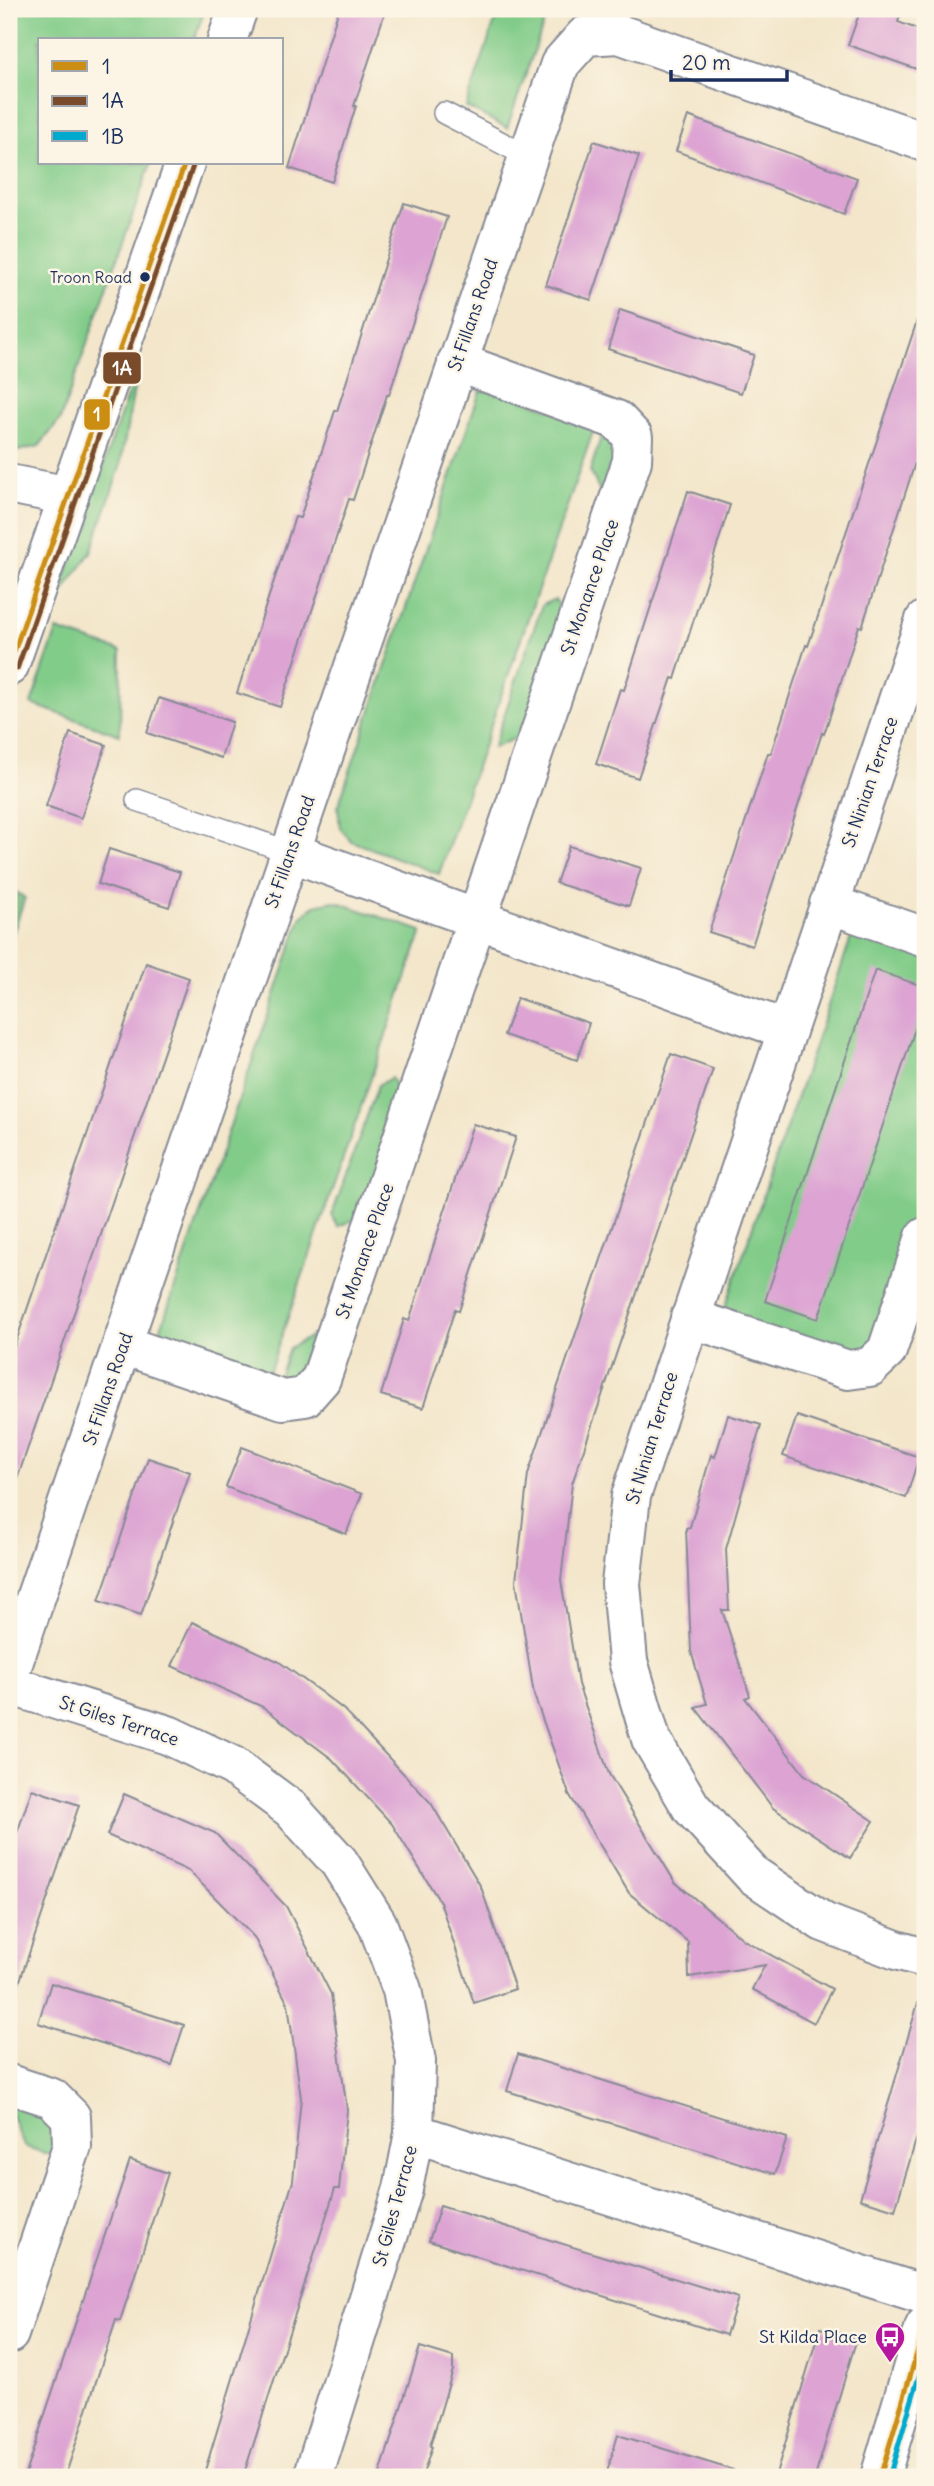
<svg xmlns="http://www.w3.org/2000/svg" width="934" height="2486" viewBox="0 0 934 2486" font-family="Delius,sans-serif">
	<rect width="100%" height="100%" fill="#fcf5e5"/>
	<filter id="ink" filterUnits="userSpaceOnUse"><feTurbulence type="fractalNoise" baseFrequency=".0143" numOctaves="2"/><feDisplacementMap in="SourceGraphic" scale="14" xChannelSelector="R" yChannelSelector="G"/><feConvolveMatrix kernelMatrix="1 2 1 2 8 2 1 2 1" color-interpolation-filters="sRGB"/></filter>
	<filter id="wash" filterUnits="userSpaceOnUse"><feTurbulence type="fractalNoise" baseFrequency=".00686" numOctaves="4" result="noise"/><feDisplacementMap in="SourceGraphic" scale="28" xChannelSelector="R" yChannelSelector="G"/><feGaussianBlur stdDeviation="1.57" result="paint"/><feColorMatrix in="noise" values="0 0 0 0 0 0 0 0 0 0 0 0 0 0 0 0 0 1.4 0 .05"/><feComposite in="paint" operator="in"/></filter>
	<g filter="url(#wash)">
		<rect width="100%" height="100%" fill="#f3e6ca"/>
		<!-- green -->
		<g fill="#82cc89" stroke="#4e7e74" stroke-width="2">
			<path d="M 9,9 L 205,9 L 194,40 L 40,40 L 40,163 L 151,163 L 60,420 L 39,446 L 9,453 Z"/>
			<path d="M 499,9 L 567,9 L 546,17 L 507,128 L 466,107 Z"/>
			<path d="M 139,361 L 120,467 L 91,552 L 57,601 Z"/>
			<path d="M 480,391 L 501,391 L 595,426 L 439,874 L 351,841 L 340,828 L 338,806 Z"/>
			<path d="M 604,428 L 619,441 L 606,503 L 590,471 Z"/>
			<path d="M 555,599 L 567,619 L 529,732 L 493,748 L 542,605 Z"/>
			<path d="M 57,630 L 121,651 L 120,735 L 31,704 Z"/>
			<path d="M 334,901 L 422,931 L 266,1381 L 158,1337 L 301,918 L 315,905 Z"/>
			<path d="M 853,932 L 925,950 L 925,1197 L 874,1346 L 864,1355 L 743,1322 L 725,1308 Z"/>
			<path d="M 391,1078 L 403,1098 L 364,1215 L 338,1227 L 332,1215 L 378,1085 Z"/>
			<path d="M 325,1329 L 310,1374 L 276,1385 L 289,1348 Z"/>
			<path d="M 9,2098 L 45,2110 L 63,2134 L 50,2155 L 24,2146 L 9,2109 Z"/>
		</g>
		<!-- forest -->
		<path fill="#69b075" stroke="#42706a" stroke-width="2" d="M 9,887 L 25,898 L 9,945 Z"/>
		<g id="blocks">
			<!-- building -->
			<g fill="#dca3d3">
				<path d="M 339,9 L 386,9 L 354,106 L 356,106 L 332,182 L 289,168 Z"/>
				<path d="M 861,9 L 902,9 L 898,22 L 925,32 L 925,72 L 848,45 Z"/>
				<path d="M 688,116 L 857,178 L 844,214 L 676,151 Z"/>
				<path d="M 594,141 L 639,156 L 591,300 L 546,285 Z"/>
				<path d="M 404,203 L 447,217 L 389,395 L 387,395 L 353,500 L 349,499 L 280,707 L 237,693 L 295,517 L 300,518 L 335,411 L 337,411 Z"/>
				<path d="M 620,310 L 754,355 L 741,393 L 608,349 Z"/>
				<path d="M 919,315 L 925,316 L 925,432 L 862,627 L 859,626 L 824,734 L 822,733 L 752,946 L 709,932 L 768,753 L 771,753 L 806,645 L 808,646 Z"/>
				<path d="M 688,491 L 730,505 L 675,679 L 672,678 L 638,778 L 596,764 L 620,689 L 624,690 Z"/>
				<path d="M 159,698 L 232,722 L 221,758 L 147,733 Z"/>
				<path d="M 70,733 L 106,745 L 81,818 L 46,806 Z"/>
				<path d="M 569,846 L 641,868 L 629,906 L 556,883 Z"/>
				<path d="M 109,849 L 180,872 L 169,907 L 98,884 Z"/>
				<path d="M 146,963 L 189,978 L 14,1488 L 9,1487 L 9,1362 Z"/>
				<path d="M 875,970 L 925,987 L 925,999 L 818,1319 L 765,1301 Z"/>
				<path d="M 517,998 L 589,1023 L 577,1060 L 504,1035 Z"/>
				<path d="M 671,1054 L 713,1069 L 572,1484 L 561,1580 L 578,1684 L 609,1774 L 675,1882 L 744,1940 L 832,1989 L 814,2023 L 752,1989 L 765,1965 L 689,1977 L 688,1942 L 629,1893 L 569,1794 L 534,1695 L 516,1581 L 528,1474 Z"/>
				<path d="M 473,1124 L 516,1137 L 459,1311 L 455,1309 L 423,1408 L 381,1395 L 404,1319 L 409,1321 Z"/>
				<path d="M 728,1415 L 761,1425 L 726,1549 L 729,1610 L 722,1610 L 750,1696 L 745,1698 L 804,1774 L 874,1821 L 850,1858 L 773,1808 L 695,1707 L 707,1704 L 691,1651 L 686,1528 L 690,1527 L 711,1455 L 715,1457 Z"/>
				<path d="M 797,1416 L 919,1457 L 906,1498 L 783,1456 Z"/>
				<path d="M 242,1447 L 362,1494 L 346,1534 L 226,1487 Z"/>
				<path d="M 148,1458 L 190,1472 L 141,1615 L 99,1601 Z"/>
				<path d="M 192,1622 L 278,1661 L 322,1693 L 344,1710 L 431,1803 L 481,1887 L 515,1989 L 474,2003 L 440,1902 L 392,1824 L 332,1759 L 263,1707 L 172,1666 Z"/>
				<path d="M 32,1789 L 79,1805 L 14,1998 L 9,1997 L 9,1857 Z"/>
				<path d="M 124,1794 L 215,1833 L 286,1906 L 331,1994 L 347,2110 L 339,2189 L 335,2189 L 243,2477 L 203,2477 L 293,2181 L 301,2098 L 288,2004 L 254,1937 L 189,1871 L 107,1835 Z"/>
				<path d="M 51,1983 L 184,2025 L 171,2065 L 38,2023 Z"/>
				<path d="M 918,2003 L 925,2004 L 925,2110 L 895,2210 L 860,2199 Z"/>
				<path d="M 518,2054 L 787,2138 L 775,2174 L 507,2091 Z"/>
				<path d="M 130,2160 L 168,2173 L 120,2321 L 116,2320 L 65,2477 L 24,2477 Z"/>
				<path d="M 440,2206 L 738,2298 L 726,2335 L 429,2241 Z"/>
				<path d="M 820,2328 L 857,2338 L 834,2414 L 815,2477 L 775,2477 Z"/>
				<path d="M 420,2347 L 453,2357 L 453,2370 L 430,2446 L 432,2447 L 422,2477 L 379,2477 Z"/>
				<path d="M 618,2435 L 733,2470 L 732,2477 L 624,2477 L 607,2472 Z"/>
			</g>
		</g>
	</g>
	<g filter="url(#ink)">
		<use href="#blocks" fill-opacity="0" stroke="#878a94" stroke-width="2"/>
		<g fill="none" stroke-linecap="round" stroke-linejoin="round">
			<!-- lane casing -->
			<g stroke="#878a94" stroke-width="24">
				<g id="lane">
					<path d="M 444,113 L 527,156"/>
					<path d="M 137,800 L 290,852"/>
				</g>
			</g>
			<!-- street casing -->
			<g stroke="#878a94" stroke-width="42">
				<g id="street">
					<path d="M 227,40 L 238,9"/>
					<path d="M 9,484 L 69,496"/>
					<path d="M 925,620 L 631,1496 L 621,1584 L 628,1661 L 651,1739 L 691,1807 L 753,1875 L 823,1922 L 896,1950 L 925,1958"/>
					<path d="M 9,666 L 185,163"/>
					<path d="M 290,852 L 787,1030"/>
					<path d="M 829,904 L 925,937"/>
					<path d="M 690,1318 L 848,1370 L 870,1367 L 887,1351 L 925,1237"/>
					<path d="M 123,1345 L 283,1400 L 305,1397 L 321,1379 L 632,461 L 633,437 L 617,420 L 457,362"/>
					<path d="M 9,1675 L 560,64 L 585,36 L 619,34 L 925,142"/>
					<path d="M 9,1685 L 168,1735 L 233,1766 L 291,1809 L 339,1862 L 377,1923 L 402,1990 L 416,2061 L 414,2133 L 403,2189 L 313,2477"/>
					<path d="M 9,2084 L 52,2098 L 71,2117 L 72,2146 L 9,2334"/>
					<path d="M 414,2133 L 925,2295"/>
					<path d="M 880,2477 L 925,2326"/>
				</g>
			</g>
			<!-- lane -->
			<use href="#lane" stroke="#fff" stroke-width="21"/>
			<!-- street -->
			<use href="#street" stroke="#fff" stroke-width="38"/>
			<!-- bus-1 casing -->
			<g stroke="#fcf5e5" stroke-width="10">
				<g id="bus-1">
					<path d="M 9,666 L 185,163"/>
					<path d="M 880,2477 L 925,2326"/>
				</g>
			</g>
			<!-- bus-2 casing -->
			<g stroke="#fcf5e5" stroke-width="10">
				<path id="bus-2" d="M 17,669 L 193,166"/>
			</g>
			<!-- bus-3 casing -->
			<g stroke="#fcf5e5" stroke-width="10">
				<path id="bus-3" d="M 889,2477 L 925,2356"/>
			</g>
			<!-- bus-1 -->
			<use href="#bus-1" stroke="#cb8e13" stroke-width="5"/>
			<!-- bus-2 -->
			<use href="#bus-2" stroke="#7a4b2a" stroke-width="5"/>
			<!-- bus-3 -->
			<use href="#bus-3" stroke="#00a9ce" stroke-width="5"/>
		</g>
	</g>
	<!-- icons -->
	<defs>
		<g id="bus-pin" transform="scale(1.575)"><path d="M0 17L-7.5 6A9.5 9.5 0 1 1 7.5 6Z" fill="#b5179e" stroke="#fcf5e5"/><path d="M-5-6H5V4H4V6H2V4H-2V6H-4V4H-5ZM-3.5-4V0h7V-4ZM-3.5 1.2v1.5H-2V1.2ZM2 1.2v1.5H3.5V1.2Z" fill="#fff"/></g>
	</defs>
	<g fill-rule="evenodd">
		<use href="#bus-pin" x="890" y="2337"/>
	</g>
	<!-- markers -->
	<circle fill="#1b2f5e" stroke="#fcf5e5" stroke-width="2.5" cx="145" cy="277" r="6"/>
	<g text-anchor="middle" stroke-width="5" stroke-linejoin="round" paint-order="stroke">
		<!-- bus labels -->
		<g font-size="16" fill="#1b2f5e" stroke="#fcf5e5" text-anchor="end">
			<text x="132" y="283">Troon Road</text>
		</g>
		<!-- street labels -->
		<g font-size="18" fill="#1b2f5e" stroke="#fcf5e5">
			<text transform="translate(473 315) rotate(-71)" y="6">St Fillans Road</text>
			<text transform="translate(590 587) rotate(-71)" y="6">St Monance Place</text>
			<text transform="translate(870 782) rotate(-71)" y="6">St Ninian Terrace</text>
			<text transform="translate(290 852) rotate(-71)" y="6">St Fillans Road</text>
			<text transform="translate(365 1251) rotate(-71)" y="6">St Monance Place</text>
			<text transform="translate(108 1389) rotate(-71)" y="6">St Fillans Road</text>
			<text transform="translate(652 1438) rotate(-73)" y="6">St Ninian Terrace</text>
			<text transform="translate(119 1721) rotate(18)" y="6">St Giles Terrace</text>
			<text transform="translate(395 2206) rotate(-75)" y="6">St Giles Terrace</text>
		</g>
		<!-- poi labels -->
		<g font-size="18" fill="#1b2f5e" stroke="#fcf5e5" text-anchor="end">
			<text x="867" y="2343">St Kilda Place</text>
		</g>
	</g>
	<g stroke="#fcf5e5" stroke-width="2.5">
		<rect x="102" y="351" width="40" height="34" rx="7" fill="#7a4b2a"/>
		<rect x="83" y="398" width="28" height="33" rx="7" fill="#cb8e13"/>
	</g>
	<g font-size="19" text-anchor="middle" font-weight="bold" fill="#fff">
		<text x="122" y="375">1A</text>
		<text x="97" y="421">1</text>
	</g>
	<!-- margin -->
	<rect width="934" height="2486" fill="none" stroke="#fcf5e5" stroke-width="35"/>
	<!-- legend -->
	<rect x="38" y="38" width="245" height="126" fill="#fcf5e5" stroke="#a2a6af" stroke-width="2"/>
	<rect x="52" y="61" width="35" height="10" fill="#cb8e13" stroke="#a2a6af" stroke-width="2"/>
	<text x="102" y="74" font-size="21" fill="#1b2f5e">1</text>
	<rect x="52" y="96" width="35" height="10" fill="#7a4b2a" stroke="#a2a6af" stroke-width="2"/>
	<text x="102" y="108" font-size="21" fill="#1b2f5e">1A</text>
	<rect x="52" y="131" width="35" height="10" fill="#00a9ce" stroke="#a2a6af" stroke-width="2"/>
	<text x="102" y="144" font-size="21" fill="#1b2f5e">1B</text>
	<!-- scale -->
	<path d="M671 70v10h116v-10" fill="none" stroke="#1b2f5e" stroke-width="3.5"/>
	<text x="682" y="70" font-size="21" fill="#1b2f5e" stroke="#fcf5e5" stroke-width="5" paint-order="stroke">20 m</text>
</svg>
